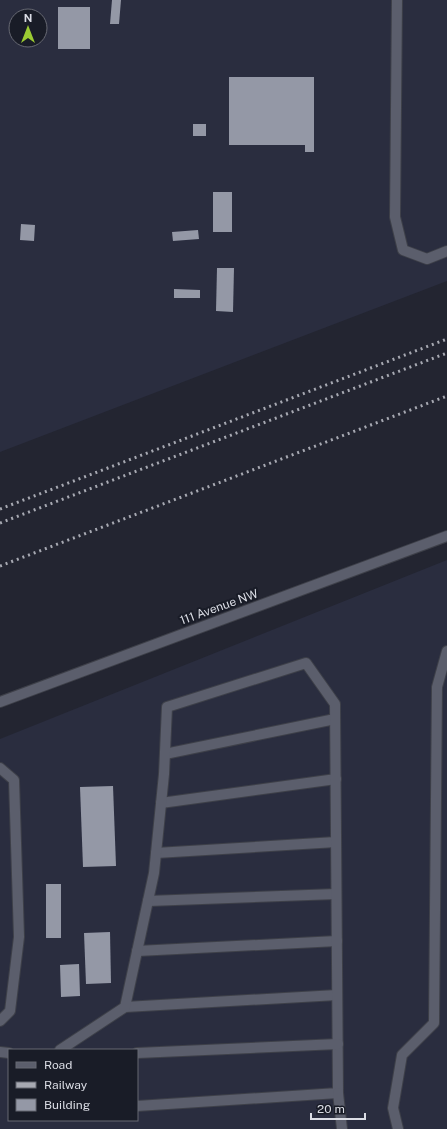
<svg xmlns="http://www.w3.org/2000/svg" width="447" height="1129" viewBox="0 0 447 1129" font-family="'Public Sans',sans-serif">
	<rect width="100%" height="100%" fill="#232531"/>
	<!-- built -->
	<g fill="#2a2d3f" fill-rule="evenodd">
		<path d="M 0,0 L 447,0 L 447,281 L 0,452 ZM 16,16 L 40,16 L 40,40 L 16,40 Z"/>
		<path d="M 447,560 L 447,1129 L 0,1129 L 0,739 ZM 9,1050 L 137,1050 L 137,1120 L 9,1120 Z"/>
	</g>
	<!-- building -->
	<g fill="#9498a6">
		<path d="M 112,0 L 121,0 L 119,24 L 110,24 Z"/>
		<rect x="58" y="7" width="32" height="42"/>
		<path d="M 229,77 L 314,77 L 314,152 L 305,152 L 305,145 L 229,145 Z"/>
		<rect x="193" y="124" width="13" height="12"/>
		<rect x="213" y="192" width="19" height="40"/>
		<path d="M 21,224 L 35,225 L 34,241 L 20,240 Z"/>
		<path d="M 198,230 L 199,239 L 173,241 L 172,232 Z"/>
		<path d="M 217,268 L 234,268 L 233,312 L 216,311 Z"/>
		<path d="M 174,289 L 200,290 L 200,298 L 174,298 Z"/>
		<path d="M 113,786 L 116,866 L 83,867 L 80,787 Z"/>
		<rect x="46" y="884" width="15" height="54"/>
		<path d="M 110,932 L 111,983 L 86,984 L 84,933 Z"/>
		<path d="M 79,964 L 80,996 L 61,997 L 60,965 Z"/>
	</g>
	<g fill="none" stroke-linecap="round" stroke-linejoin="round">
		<!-- minor casing -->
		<g stroke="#3e4049" stroke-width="12">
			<g id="minor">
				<path d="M 397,0 L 395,217 L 403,250 L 427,259 L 447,251"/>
				<path d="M 0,702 L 447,536"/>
				<path d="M 165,754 L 335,719"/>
				<path d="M 0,768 L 14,780 L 19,937 L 10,1011 L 0,1021"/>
				<path d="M 161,803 L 336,779"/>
				<path d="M 156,853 L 336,842"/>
				<path d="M 148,901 L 336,894"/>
				<path d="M 137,951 L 337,941"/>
				<path d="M 125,1007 L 337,995"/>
				<path d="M 60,1050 L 125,1007 L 154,873 L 164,774 L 167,707 L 306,663 L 335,704 L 338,1093 L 137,1106"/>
				<path d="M 0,1052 L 9,1053"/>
				<path d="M 137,1053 L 338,1044"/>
				<path d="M 338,1093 L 342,1129"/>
				<path d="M 398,1129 L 393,1108 L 402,1055 L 434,1023 L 437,687 L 447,651"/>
			</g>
		</g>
		<!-- minor -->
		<use href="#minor" stroke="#5b5e6c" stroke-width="10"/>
		<!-- rail -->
		<g stroke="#a7a9b2" stroke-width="3" stroke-dasharray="2 4" stroke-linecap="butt">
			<path d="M 0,509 L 447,339"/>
			<path d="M 0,523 L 447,353"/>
			<path d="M 0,566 L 447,396"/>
		</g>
	</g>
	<g text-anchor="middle" stroke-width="4" stroke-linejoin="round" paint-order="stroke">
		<!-- street labels -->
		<g font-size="12" fill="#dbdde5" stroke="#191c27">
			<text transform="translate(219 607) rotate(-20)" y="4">111 Avenue NW</text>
		</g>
	</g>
	<!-- legend -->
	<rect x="8" y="1049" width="130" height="72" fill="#191c27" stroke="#676973"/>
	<rect x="16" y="1062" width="20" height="6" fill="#5b5e6c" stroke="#676973"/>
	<text x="44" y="1069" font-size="12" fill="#dbdde5">Road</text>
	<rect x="16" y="1082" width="20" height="6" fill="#a7a9b2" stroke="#676973"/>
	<text x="44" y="1089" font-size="12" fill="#dbdde5">Railway</text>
	<rect x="16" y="1099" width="20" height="12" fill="#9498a6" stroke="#676973"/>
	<text x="44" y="1109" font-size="12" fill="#dbdde5">Building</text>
	<!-- north arrow -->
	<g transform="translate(28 28)"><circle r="19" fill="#191c27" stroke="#676973"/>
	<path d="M0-3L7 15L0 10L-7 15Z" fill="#9bcb33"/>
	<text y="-6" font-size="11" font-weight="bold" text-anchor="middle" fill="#dbdde5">N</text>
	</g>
	<!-- scale -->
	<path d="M311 1113v6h54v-6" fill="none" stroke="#dbdde5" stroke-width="2"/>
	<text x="317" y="1113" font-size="12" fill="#dbdde5" stroke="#191c27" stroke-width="3" paint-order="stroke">20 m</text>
</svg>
